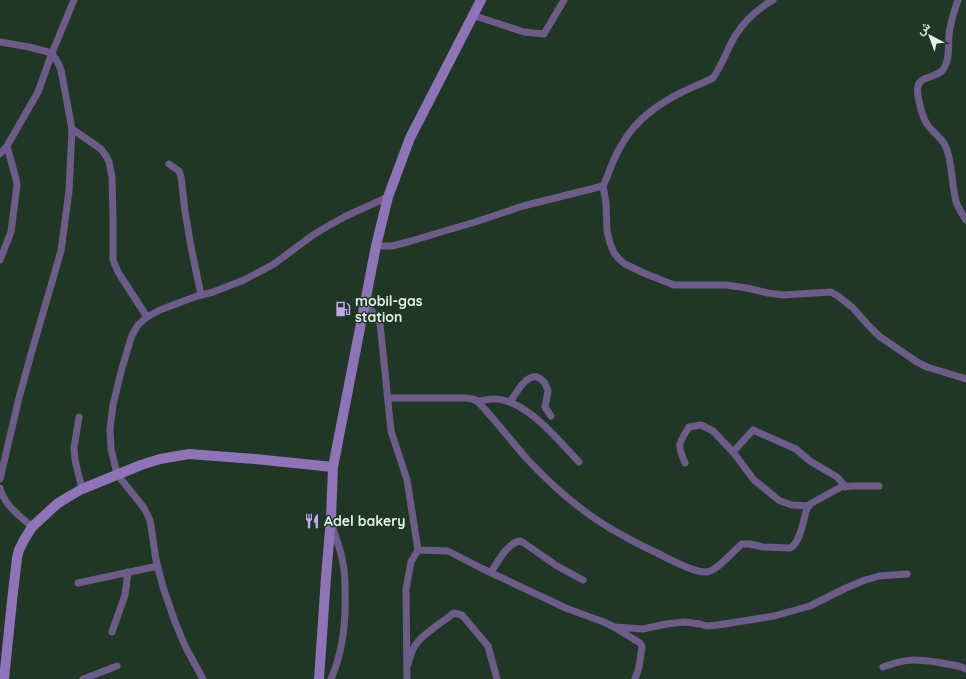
<svg xmlns="http://www.w3.org/2000/svg" width="966" height="679" viewBox="0 0 966 679" font-family="Quicksand,Vazirmatn,sans-serif">
	<rect width="100%" height="100%" fill="#203725"/>
	<g fill="none" stroke-linecap="round" stroke-linejoin="round">
		<!-- street -->
		<g stroke="#6d5c89" stroke-width="7">
			<path d="M 773,0 C 757,9 745,20 735,36 C 727,50 722,65 713,78 C 703,83 693,87 682,92 C 660,103 637,119 624,141 C 618,150 614,159 610,169 C 608,175 606,180 603,186 L 606,203 L 607,231 L 610,243 L 614,253 L 620,260 L 625,264 L 646,274 L 674,285 L 726,285 L 747,288 L 768,293 L 783,295 L 831,292 L 838,296 L 853,308 L 868,325 L 879,336 L 917,362 L 927,367 L 966,379"/>
			<path d="M 958,0 C 954,12 950,23 949,35 C 948,46 950,59 944,68 C 938,79 920,75 918,86 C 916,94 922,117 927,124 C 932,132 940,136 945,145 C 953,161 951,184 956,201 C 958,208 962,214 966,220"/>
			<path d="M 472,15 L 524,32 L 544,34 L 564,0"/>
			<path d="M 0,42 L 29,47 L 52,53 L 58,63 L 61,70 L 72,129 L 101,149 L 106,156 L 109,162 L 112,177 L 113,219 L 113,260 L 118,272 L 147,317"/>
			<path d="M 7,146 L 38,92 L 52,53 L 74,0"/>
			<path d="M 0,154 L 7,146 L 16,179 L 17,185 L 11,232 L 0,260"/>
			<path d="M 169,164 L 179,171 L 181,177 L 185,211 L 191,247 L 201,295"/>
			<path d="M 376,246 L 392,246 L 411,241 L 475,222 L 523,206 L 603,186"/>
			<path d="M 365,301 L 380,323 L 391,431 L 407,480 L 418,550 L 411,562 L 406,589 L 407,679"/>
			<path d="M 388,398 L 466,398 L 473,399 L 477,401 C 495,419 510,440 527,459 C 555,489 587,517 624,536 C 635,543 647,548 659,554 C 671,560 694,573 707,572 C 717,571 733,551 742,544 L 750,544 L 763,547 L 790,548 C 800,544 804,518 807,508 L 810,504 L 841,487 L 852,486 L 879,486"/>
			<path d="M 477,401 C 482,401 487,399 493,399 C 525,398 558,440 579,462"/>
			<path d="M 510,402 C 516,394 525,375 537,377 C 540,378 543,381 545,383 L 548,391 L 545,407 L 551,416"/>
			<path d="M 79,417 L 74,448 L 75,460 L 82,489"/>
			<path d="M 733,452 L 753,430 L 796,449 L 810,461 L 837,477 L 846,487"/>
			<path d="M 685,463 C 677,444 678,445 689,427 L 701,425 L 713,431 L 733,452 L 754,480 L 780,501 L 792,505 L 809,506"/>
			<path d="M 0,479 L 19,398 L 31,354 L 61,251 L 69,191 L 72,129"/>
			<path d="M 0,488 C 4,505 20,516 32,527"/>
			<path d="M 418,550 L 448,551 L 483,569 L 568,609 L 604,622 L 614,627 L 640,643 L 642,647 L 639,667 L 635,679"/>
			<path d="M 491,572 C 498,562 507,543 520,541 L 524,543 L 557,566 L 583,580"/>
			<path d="M 78,583 L 158,566"/>
			<path d="M 614,627 L 643,629 L 666,624 L 685,622 L 700,624 L 706,626 L 718,625 L 774,616 L 810,606 L 846,588 L 865,580 L 879,576 L 907,574"/>
			<path d="M 112,632 L 125,595 L 128,572"/>
			<path d="M 408,664 C 410,657 412,648 417,643 C 424,633 444,621 454,613 L 462,615 L 488,646 L 497,679"/>
			<path d="M 883,667 C 907,658 917,659 942,663 C 950,665 958,665 966,669"/>
			<path d="M 83,679 L 117,666"/>
			<path d="M 203,679 L 186,648 L 175,622 L 163,587 L 156,560 L 150,520 L 144,508 L 117,474 L 111,449 L 110,429 L 113,405 L 122,368 L 132,335 L 138,325 L 147,317 L 160,310 L 197,296 L 213,292 L 244,280 L 274,264 L 313,235 L 328,226 L 346,216 L 388,197"/>
			<path d="M 331,679 C 343,652 346,620 345,591 C 345,581 345,572 343,563 C 341,550 335,537 332,524"/>
		</g>
		<!-- secondary -->
		<g stroke="#8e73b9" stroke-width="10">
			<path d="M 4,679 L 12,601 L 17,558 L 19,550 L 24,540 L 32,527 L 57,504 L 68,497 L 82,489 L 141,465 L 160,459 L 189,454 L 255,459 L 333,467"/>
			<path d="M 319,679 L 326,577 L 331,518 L 333,467 L 376,246 L 388,197 L 410,138 L 481,0"/>
		</g>
	</g>
	<!-- icons -->
	<defs>
		<g id="fuel-bare" transform="scale(1.2)"><path d="M-5.5-6h7V0h2V4h1.3V-2.5L3-4.5l.8-.8L6-3V5H2.5V1h-1V6h-7ZM-4.2-4.7v3.2H.2V-4.7Z" fill="#c3a7f2" stroke="#203725" stroke-width="2.5" paint-order="stroke"/></g>
		<g id="restaurant-bare" transform="scale(1.2)"><path d="M-5-6h1v4h1v-4h1v4h1v-4h1v5L-1.5 .5V6h-2V.5L-5-1ZM5-6V6H3V1.5H1.5Q1.5-4 5-6Z" fill="#c3a7f2" stroke="#203725" stroke-width="2.5" paint-order="stroke"/></g>
	</defs>
	<g fill-rule="evenodd">
		<use href="#fuel-bare" x="343" y="309"/>
		<use href="#restaurant-bare" x="312" y="521"/>
	</g>
	<g text-anchor="middle" stroke-width="3" stroke-linejoin="round" paint-order="stroke">
		<!-- poi labels -->
		<g font-size="14" font-weight="bold" fill="#e3f1e5" stroke="#203725" text-anchor="start">
			<text x="355" y="306">mobil-gas<tspan x="355" dy="16">station</tspan></text>
			<text x="324" y="526">Adel bakery</text>
		</g>
	</g>
	<!-- north arrow -->
	<g transform="translate(930 36) rotate(319)" stroke="#203725" stroke-width="3" paint-order="stroke">
	<path d="M0-3L7 15L0 10L-7 15Z" fill="#e3f1e5"/>
	<text y="-6" font-size="11" font-weight="bold" text-anchor="middle" fill="#e3f1e5">ش</text>
	</g>
</svg>
